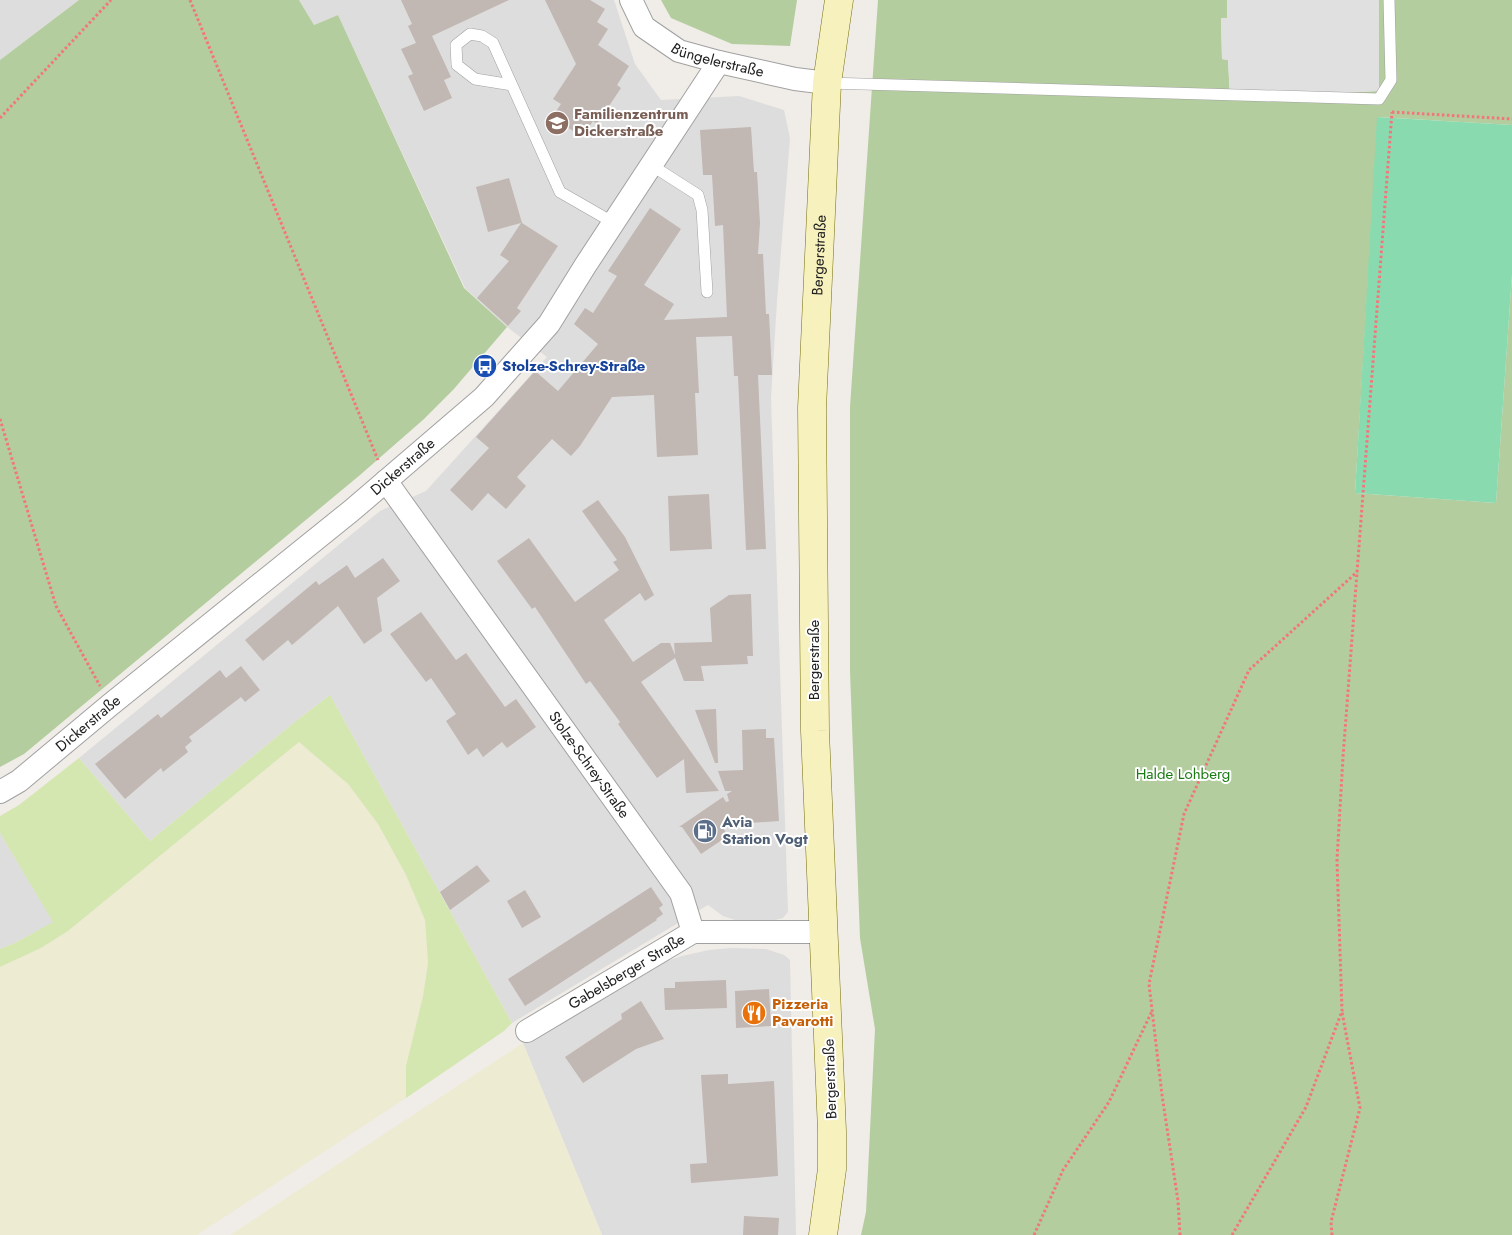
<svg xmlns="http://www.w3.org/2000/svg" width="1512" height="1235" viewBox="0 0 1512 1235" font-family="Jost,sans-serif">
	<rect width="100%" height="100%" fill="#f0ece7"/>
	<!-- residential -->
	<g fill="#dedddd">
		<path d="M 0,0 L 79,0 L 0,60 Z"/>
		<path d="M 299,0 L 614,0 L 635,64 L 661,100 L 739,96 L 784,110 L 790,138 L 777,301 L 771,398 L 788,912 L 783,918 L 775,920 L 735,920 L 723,916 L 708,905 L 512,1023 L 330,695 L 296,721 L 150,841 L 79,758 L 380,511 L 426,491 L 547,357 L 507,327 L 465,288 L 338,15 L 314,25 Z"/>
		<path d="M 0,833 L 54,922 L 15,943 L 0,949 Z"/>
		<path d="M 731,948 L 766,949 L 784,955 L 790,960 L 796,1235 L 602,1235 L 523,1043 L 655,965 L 682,956 L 709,950 Z"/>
	</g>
	<!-- farmland -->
	<g fill="#eeebd3">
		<path d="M 299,742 L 348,784 L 378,824 L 406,875 L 425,920 L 428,963 L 423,996 L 406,1066 L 406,1098 L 197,1235 L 0,1235 L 0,967 L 41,948 L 68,931 Z"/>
		<path d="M 523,1043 L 602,1235 L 230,1235 Z"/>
	</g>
	<!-- grass -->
	<path fill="#d4e7b0" d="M 330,695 L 512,1023 L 504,1031 L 406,1098 L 406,1066 L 423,996 L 428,963 L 425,920 L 406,875 L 378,824 L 348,784 L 299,742 L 68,931 L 41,948 L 0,967 L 0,949 L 15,943 L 53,922 L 0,833 L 0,816 L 19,805 L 79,758 L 150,841 L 296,721 Z"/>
	<!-- forest -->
	<g fill="#b3cd9e">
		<path d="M 79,0 L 299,0 L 314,25 L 338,15 L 464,288 L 507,327 L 453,390 L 424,419 L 360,475 L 24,754 L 0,767 L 0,60 Z"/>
		<path d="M 661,0 L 797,0 L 790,46 L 732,44 L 671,18 Z"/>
		<path d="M 878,0 L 1227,0 L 1227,18 L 1221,18 L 1222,59 L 1228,60 L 1230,97 L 1379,91 L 1379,0 L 1512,0 L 1512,125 L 1378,117 L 1355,493 L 1496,503 L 1512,275 L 1512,1235 L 861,1235 L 866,1212 L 875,1029 L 860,938 L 850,671 L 850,407 Z"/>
	</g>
	<!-- pitch -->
	<path fill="#89dbaf" d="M 1377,117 L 1512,125 L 1512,275 L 1496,503 L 1355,493 Z"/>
	<!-- parking -->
	<path fill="#e0e0e0" d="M 1227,0 L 1379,0 L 1379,91 L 1230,98 L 1228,60 L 1222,59 L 1221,18 L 1227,18 Z"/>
	<!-- building -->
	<g fill="#c1b7b3">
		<path d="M 401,0 L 509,0 L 432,36 L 451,77 L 444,80 L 452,98 L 424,111 L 408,76 L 413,74 L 401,49 L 416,43 L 408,26 L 412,24 Z"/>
		<path d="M 545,0 L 590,0 L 605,9 L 597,22 L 608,29 L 598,45 L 629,66 L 617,85 L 621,88 L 597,124 L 593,121 L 582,137 L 552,117 L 561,104 L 553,99 L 576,64 Z"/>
		<path d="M 751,127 L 754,172 L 757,172 L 760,223 L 758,254 L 763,254 L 766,314 L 769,314 L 772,375 L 758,375 L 766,549 L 746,550 L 738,376 L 734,376 L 732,336 L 696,337 L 699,393 L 695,393 L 698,455 L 657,457 L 654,395 L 612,397 L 580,446 L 571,456 L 552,439 L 517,477 L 526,486 L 506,509 L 488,493 L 472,511 L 450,490 L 489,448 L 476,437 L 535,371 L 558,391 L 598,344 L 574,324 L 585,308 L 593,313 L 617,276 L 608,271 L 650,208 L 681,229 L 644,285 L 674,304 L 664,320 L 727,317 L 723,225 L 715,226 L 712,175 L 703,175 L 700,130 Z"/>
		<path d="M 509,178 L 522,223 L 558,246 L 517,308 L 521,311 L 508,326 L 477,298 L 509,261 L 500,255 L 521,223 L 488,232 L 476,187 Z"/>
		<path d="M 709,494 L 712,549 L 670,551 L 668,496 Z"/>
		<path d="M 598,500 L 625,537 L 654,595 L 645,601 L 640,593 L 604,620 L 633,662 L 661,643 L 670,643 L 675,655 L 674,643 L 712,642 L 710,608 L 729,595 L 751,594 L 753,656 L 747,656 L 748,664 L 701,666 L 704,681 L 684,681 L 675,658 L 641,682 L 719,791 L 686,793 L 684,759 L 657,778 L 618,724 L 620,722 L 590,681 L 586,684 L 535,607 L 532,609 L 497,561 L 529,538 L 575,602 L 619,570 L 613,562 L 617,560 L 582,511 Z"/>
		<path d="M 383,558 L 400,581 L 377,598 L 382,631 L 364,644 L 338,606 L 292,645 L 288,640 L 263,661 L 245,640 L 316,581 L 319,585 L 347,565 L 355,578 Z"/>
		<path d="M 421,612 L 456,660 L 466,653 L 505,707 L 516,699 L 536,727 L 507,748 L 502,742 L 483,757 L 477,748 L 468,755 L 446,721 L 456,714 L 431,678 L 426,682 L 390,634 Z"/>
		<path d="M 241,666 L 260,690 L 245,702 L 241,697 L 189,737 L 192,741 L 185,747 L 188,752 L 163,772 L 161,768 L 125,799 L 95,764 L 158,714 L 161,718 L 220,670 L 226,678 Z"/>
		<path d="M 716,709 L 718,763 L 715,763 L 695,710 Z"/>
		<path d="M 766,729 L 766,738 L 774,738 L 779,821 L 721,825 L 728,836 L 701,854 L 682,827 L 679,827 L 723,797 L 726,802 L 729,801 L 727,794 L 732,791 L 725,791 L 718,771 L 743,770 L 742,730 Z"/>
		<path d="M 477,865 L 490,881 L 450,910 L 440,892 Z"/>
		<path d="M 651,887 L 663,905 L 659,908 L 663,914 L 656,919 L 657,920 L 525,1006 L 508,979 Z"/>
		<path d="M 525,890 L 541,917 L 522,928 L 507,901 Z"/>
		<path d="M 726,980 L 727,1008 L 665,1010 L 664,988 L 675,988 L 675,982 Z"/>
		<path d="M 769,989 L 771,1026 L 736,1028 L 735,991 Z"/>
		<path d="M 641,1001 L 664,1039 L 636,1049 L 583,1083 L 565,1057 L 622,1019 L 621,1014 Z"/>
		<path d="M 728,1074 L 728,1084 L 774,1081 L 778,1176 L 691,1183 L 690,1164 L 707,1163 L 701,1075 Z"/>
		<path d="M 744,1216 L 779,1218 L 778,1235 L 743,1235 Z"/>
	</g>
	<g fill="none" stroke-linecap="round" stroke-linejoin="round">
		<!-- lane casing -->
		<g stroke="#a1a1a1" stroke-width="12">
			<g id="lane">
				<path d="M 827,83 L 1379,99 L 1391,80 L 1389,0"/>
				<path d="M 512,85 L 475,79 L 457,65 L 456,45 L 470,34 L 482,36 L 493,43 L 560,192 L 614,223"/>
				<path d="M 651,165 L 698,195 L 702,210 L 707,292"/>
			</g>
		</g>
		<!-- street casing -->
		<g stroke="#a1a1a1" stroke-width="24">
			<g id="street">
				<path id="s1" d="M 631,0 L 644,27 L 679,51 L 719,62 L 795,79 L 827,83"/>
				<path id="s2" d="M 386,481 L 681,893 L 693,932"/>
				<path id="s3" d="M 0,792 L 19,781 L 110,705 L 351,511 L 484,397 L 549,324 L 585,266 L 719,62"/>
				<path id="s4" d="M 527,1031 L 693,932 L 822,932"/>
			</g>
		</g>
		<!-- secondary casing -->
		<g stroke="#746f0a" stroke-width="29">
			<g id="secondary">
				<path id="s5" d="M 823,1235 L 832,1169 L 832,1131 L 815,731 L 812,408 L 827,83 L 839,0"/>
			</g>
		</g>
		<!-- path -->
		<g stroke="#f3757c" stroke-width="3" stroke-dasharray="2.5 2.5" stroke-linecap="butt">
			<path d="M 190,0 L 378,460"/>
			<path d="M 1392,112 L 1512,119"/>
			<path d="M 0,118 L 111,0"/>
			<path d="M 0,419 L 56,606 L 100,686"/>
			<path d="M 1034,1235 L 1063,1170 L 1109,1102 L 1152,1011"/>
			<path d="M 1180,1235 L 1178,1201 L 1162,1095 L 1149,984 L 1184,814 L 1249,670 L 1357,572"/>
			<path d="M 1232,1235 L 1306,1107 L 1342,1011 L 1337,860 L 1343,757 L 1392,112"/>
			<path d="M 1332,1235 L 1331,1222 L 1360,1108 L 1342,1012"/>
		</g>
		<!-- lane -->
		<use href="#lane" stroke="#fff" stroke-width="11"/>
		<!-- street -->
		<use href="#street" stroke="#fff" stroke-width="22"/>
		<!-- secondary -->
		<use href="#secondary" stroke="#f7f1be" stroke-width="28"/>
	</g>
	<!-- icons -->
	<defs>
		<g id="school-disc" transform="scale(1.25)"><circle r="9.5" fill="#8d6e63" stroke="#fff"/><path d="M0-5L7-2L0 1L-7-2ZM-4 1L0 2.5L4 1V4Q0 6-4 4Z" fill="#fff"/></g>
		<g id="bus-disc" transform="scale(1.25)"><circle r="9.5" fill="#1a4fb4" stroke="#fff"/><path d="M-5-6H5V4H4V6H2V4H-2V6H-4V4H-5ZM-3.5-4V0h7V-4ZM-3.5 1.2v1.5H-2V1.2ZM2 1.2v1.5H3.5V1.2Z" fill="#fff"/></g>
		<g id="fuel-disc" transform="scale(1.25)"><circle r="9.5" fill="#5c6f8a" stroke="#fff"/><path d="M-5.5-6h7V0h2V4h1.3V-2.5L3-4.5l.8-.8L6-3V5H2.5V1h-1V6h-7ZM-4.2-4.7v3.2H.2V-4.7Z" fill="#fff"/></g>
		<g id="restaurant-disc" transform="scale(1.25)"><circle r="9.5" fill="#e8710a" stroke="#fff"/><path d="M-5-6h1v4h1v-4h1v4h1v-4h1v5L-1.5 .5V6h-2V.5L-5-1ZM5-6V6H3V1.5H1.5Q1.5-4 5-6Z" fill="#fff"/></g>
	</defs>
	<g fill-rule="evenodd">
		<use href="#school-disc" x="557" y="123"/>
		<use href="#bus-disc" x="485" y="366"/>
		<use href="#fuel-disc" x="705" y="831"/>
		<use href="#restaurant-disc" x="754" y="1013"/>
	</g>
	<g text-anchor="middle" stroke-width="4" stroke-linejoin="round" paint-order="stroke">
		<!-- street labels -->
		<g font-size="15" fill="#202020" stroke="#fff">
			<text dy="5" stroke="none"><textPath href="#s1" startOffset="112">Büngelerstraße</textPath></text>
			<text dy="5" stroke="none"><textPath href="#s5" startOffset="981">Bergerstraße</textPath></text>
			<text dy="5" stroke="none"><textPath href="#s3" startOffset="518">Dickerstraße</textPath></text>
			<text transform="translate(814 660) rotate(-90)" y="5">Bergerstraße</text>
			<text dy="5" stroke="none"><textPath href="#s3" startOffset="112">Dickerstraße</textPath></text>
			<text dy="5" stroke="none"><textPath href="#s2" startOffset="349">Stolze-Schrey-Straße</textPath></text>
			<text dy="5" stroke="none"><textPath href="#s4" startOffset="116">Gabelsberger Straße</textPath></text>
			<text transform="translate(830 1079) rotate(-92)" y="5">Bergerstraße</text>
		</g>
		<!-- education labels -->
		<g font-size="15" font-weight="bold" fill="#785e54" stroke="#fff" text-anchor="start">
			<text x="574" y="119">Familienzentrum<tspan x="574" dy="17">Dickerstraße</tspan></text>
		</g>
		<!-- transit labels -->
		<g font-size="15" font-weight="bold" fill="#164399" stroke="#fff" text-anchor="start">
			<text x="502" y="371">Stolze-Schrey-Straße</text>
		</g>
		<!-- park labels -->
		<g font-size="15" fill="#197b11" stroke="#fff">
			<text x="1183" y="779">Halde Lohberg</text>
		</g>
		<!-- service labels -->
		<g font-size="15" font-weight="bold" fill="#4e5e75" stroke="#fff" text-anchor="start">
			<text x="722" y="827">Avia<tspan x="722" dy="17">Station Vogt</tspan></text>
		</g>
		<!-- food labels -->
		<g font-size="15" font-weight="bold" fill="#c56008" stroke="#fff" text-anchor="start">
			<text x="772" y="1009">Pizzeria<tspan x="772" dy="17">Pavarotti</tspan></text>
		</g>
	</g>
</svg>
